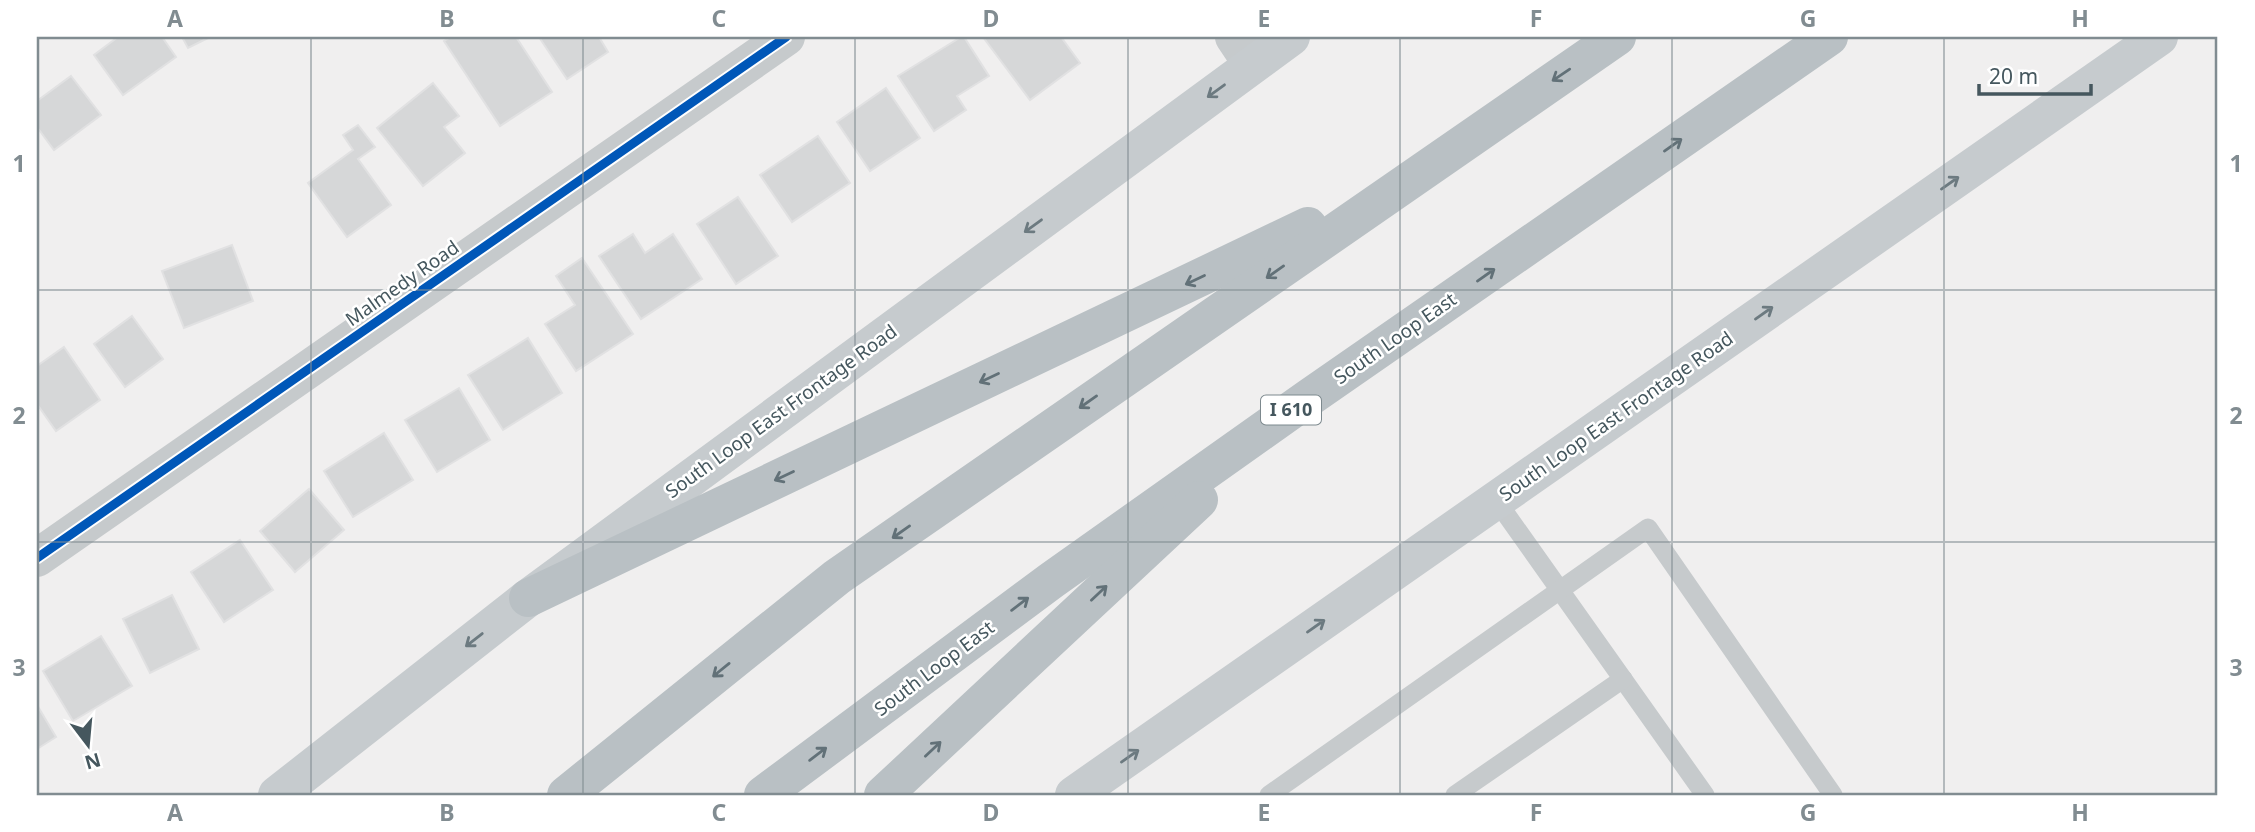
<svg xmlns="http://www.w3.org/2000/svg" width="2255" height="832" viewBox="0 0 2255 832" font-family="'Noto Sans',sans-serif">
	<rect width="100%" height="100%" fill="#f0efef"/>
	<!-- building -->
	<g fill="#d6d7d8" stroke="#e1e1e2" stroke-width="2">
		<path d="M 118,37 L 162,37 L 176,57 L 123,95 L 94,55 Z"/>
		<path d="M 182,37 L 210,37 L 188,48 Z"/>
		<path d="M 451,37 L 516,37 L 552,92 L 500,126 L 444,41 Z"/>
		<path d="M 539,37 L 599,37 L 608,52 L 567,79 Z"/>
		<path d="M 961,37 L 964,37 L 989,76 L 957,96 L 966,110 L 934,131 L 898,76 Z"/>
		<path d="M 983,37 L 1061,37 L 1080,63 L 1030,100 Z"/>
		<path d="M 71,76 L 101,115 L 54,150 L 37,127 L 37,101 Z"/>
		<path d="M 433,83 L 459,116 L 444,127 L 465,153 L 423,186 L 377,128 Z"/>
		<path d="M 886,88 L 920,138 L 870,171 L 837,122 Z"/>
		<path d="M 358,125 L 375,147 L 358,159 L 391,205 L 347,237 L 308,183 L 353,150 L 343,135 Z"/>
		<path d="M 818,136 L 850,183 L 792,222 L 760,175 Z"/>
		<path d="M 738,197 L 778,256 L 736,284 L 697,224 Z"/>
		<path d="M 633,234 L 645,253 L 673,234 L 702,279 L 641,319 L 599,256 Z"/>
		<path d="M 232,245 L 253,301 L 184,328 L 162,271 Z"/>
		<path d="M 582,258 L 633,334 L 576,371 L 545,324 L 575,305 L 556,276 Z"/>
		<path d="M 132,316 L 163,359 L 125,387 L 94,344 Z"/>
		<path d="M 528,338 L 562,393 L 503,430 L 468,375 Z"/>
		<path d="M 64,347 L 100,400 L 56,431 L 37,404 L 37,366 Z"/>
		<path d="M 459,388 L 490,440 L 437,472 L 405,420 Z"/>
		<path d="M 384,433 L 413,480 L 353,517 L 324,471 Z"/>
		<path d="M 309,489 L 344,530 L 295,572 L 260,531 Z"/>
		<path d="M 240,540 L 273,590 L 224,622 L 191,572 Z"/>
		<path d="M 172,595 L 199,649 L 150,673 L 123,619 Z"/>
		<path d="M 101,636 L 132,686 L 73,721 L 43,671 Z"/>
		<path d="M 37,705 L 56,737 L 37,749 Z"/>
	</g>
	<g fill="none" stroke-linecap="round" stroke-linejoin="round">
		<!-- lane -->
		<g stroke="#c6cacc" stroke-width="19">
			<path d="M 1496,500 L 1705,795"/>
			<path d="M 1269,795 L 1648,528 L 1833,795"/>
			<path d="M 1455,795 L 1623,679"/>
		</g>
		<!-- street -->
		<g stroke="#c6cacc" stroke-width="38">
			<path d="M 1234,37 L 1252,64"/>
			<path d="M 37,558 L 786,37"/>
		</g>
		<!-- secondary -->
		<g stroke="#c6cbce" stroke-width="38">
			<path d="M 277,795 L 528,598 L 1291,37"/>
			<path d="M 1074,795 L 2159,37"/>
		</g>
		<!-- highway -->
		<g stroke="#b9c0c4" stroke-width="38">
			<path d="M 528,598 L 1308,226"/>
			<path d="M 566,795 L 837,577 L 1617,37"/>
			<path d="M 763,795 L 1052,580 L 1310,397 L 1829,37"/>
			<path d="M 883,795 L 1199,500"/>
		</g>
		<!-- cycleway casing -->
		<g stroke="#fff" stroke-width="13">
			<path id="cycleway" d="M 37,558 L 786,37"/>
		</g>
		<!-- cycleway -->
		<use href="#cycleway" stroke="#0057b8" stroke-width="9"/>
	</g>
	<!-- one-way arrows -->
	<defs><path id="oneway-shaft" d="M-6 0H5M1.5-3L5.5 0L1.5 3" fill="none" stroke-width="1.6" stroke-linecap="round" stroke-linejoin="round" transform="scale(1.75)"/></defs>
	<g stroke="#627178">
		<use href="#oneway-shaft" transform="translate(1561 75) rotate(146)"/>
		<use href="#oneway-shaft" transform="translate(1673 145) rotate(-35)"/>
		<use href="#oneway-shaft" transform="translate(1275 272) rotate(145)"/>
		<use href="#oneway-shaft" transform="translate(1486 275) rotate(-35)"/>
		<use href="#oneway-shaft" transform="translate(1195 280) rotate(155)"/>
		<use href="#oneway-shaft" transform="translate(989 378) rotate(155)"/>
		<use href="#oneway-shaft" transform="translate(1088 402) rotate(145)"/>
		<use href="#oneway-shaft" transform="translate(784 476) rotate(155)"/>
		<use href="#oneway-shaft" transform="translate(901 532) rotate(145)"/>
		<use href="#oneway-shaft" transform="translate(1099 593) rotate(-43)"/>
		<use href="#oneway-shaft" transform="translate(1020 604) rotate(-37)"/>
		<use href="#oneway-shaft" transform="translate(721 670) rotate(141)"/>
		<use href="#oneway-shaft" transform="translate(933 749) rotate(-43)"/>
		<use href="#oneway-shaft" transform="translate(818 754) rotate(-37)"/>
	</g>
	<g stroke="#6c7a80">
		<use href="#oneway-shaft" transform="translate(1216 91) rotate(144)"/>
		<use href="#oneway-shaft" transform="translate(1950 183) rotate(-35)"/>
		<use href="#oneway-shaft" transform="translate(1033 226) rotate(144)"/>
		<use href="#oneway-shaft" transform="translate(1764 313) rotate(-35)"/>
		<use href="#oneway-shaft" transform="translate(1316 626) rotate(-35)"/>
		<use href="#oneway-shaft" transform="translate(474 640) rotate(142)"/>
		<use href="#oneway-shaft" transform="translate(1130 756) rotate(-35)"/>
	</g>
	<!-- grid -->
	<path fill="none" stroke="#818c91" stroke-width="2" stroke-opacity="0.55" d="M 311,37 L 311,795M 583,37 L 583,795M 855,37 L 855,795M 1128,37 L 1128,795M 1400,37 L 1400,795M 1672,37 L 1672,795M 1944,37 L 1944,795M 37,290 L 2218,290M 37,542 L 2218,542"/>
	<g text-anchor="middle" stroke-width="5" stroke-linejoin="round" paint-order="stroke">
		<!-- shield labels -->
		<rect fill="#fff" stroke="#7d898e" stroke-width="2" x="1261" y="395.5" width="60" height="29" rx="5"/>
		<g font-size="18" font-weight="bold" fill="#45575e">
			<text x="1291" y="416">I 610</text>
		</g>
		<!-- street labels -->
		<g font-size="19" fill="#45575e" stroke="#fff">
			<text transform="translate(402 283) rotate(-35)" y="7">Malmedy Road</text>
			<text transform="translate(1395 338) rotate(-35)" y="7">South Loop East</text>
			<text transform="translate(781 411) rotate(-36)" y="7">South Loop East Frontage Road</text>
			<text transform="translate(1616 416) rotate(-35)" y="7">South Loop East Frontage Road</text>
			<text transform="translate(934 668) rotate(-37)" y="7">South Loop East</text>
		</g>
	</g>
	<!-- border -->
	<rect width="2255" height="832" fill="none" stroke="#ffffff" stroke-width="77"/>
	<!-- north arrow -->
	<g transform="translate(88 745) rotate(164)" stroke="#ffffff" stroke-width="5" paint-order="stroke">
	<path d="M0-5L12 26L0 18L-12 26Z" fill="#45575e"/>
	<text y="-10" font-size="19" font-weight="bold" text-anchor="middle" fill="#45575e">N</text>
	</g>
	<!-- scale -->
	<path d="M1979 84v10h112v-10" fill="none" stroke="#45575e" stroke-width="3.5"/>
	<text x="1989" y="84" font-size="21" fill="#45575e" stroke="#ffffff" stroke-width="5" paint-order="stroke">20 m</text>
	<rect x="38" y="38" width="2178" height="756" fill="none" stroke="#818c91" stroke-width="2.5"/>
	<g font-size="23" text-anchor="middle" font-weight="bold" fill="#818c91">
		<text x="175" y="27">A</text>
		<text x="447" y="27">B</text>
		<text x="719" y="27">C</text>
		<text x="991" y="27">D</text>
		<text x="1264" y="27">E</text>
		<text x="1536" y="27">F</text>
		<text x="1808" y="27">G</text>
		<text x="2080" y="27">H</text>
		<text x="19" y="172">1</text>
		<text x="2236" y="172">1</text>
		<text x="19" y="424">2</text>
		<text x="2236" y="424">2</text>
		<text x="19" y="676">3</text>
		<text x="2236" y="676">3</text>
		<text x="175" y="821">A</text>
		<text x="447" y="821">B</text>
		<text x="719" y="821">C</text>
		<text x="991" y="821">D</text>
		<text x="1264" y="821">E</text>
		<text x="1536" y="821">F</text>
		<text x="1808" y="821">G</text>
		<text x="2080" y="821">H</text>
	</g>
</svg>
